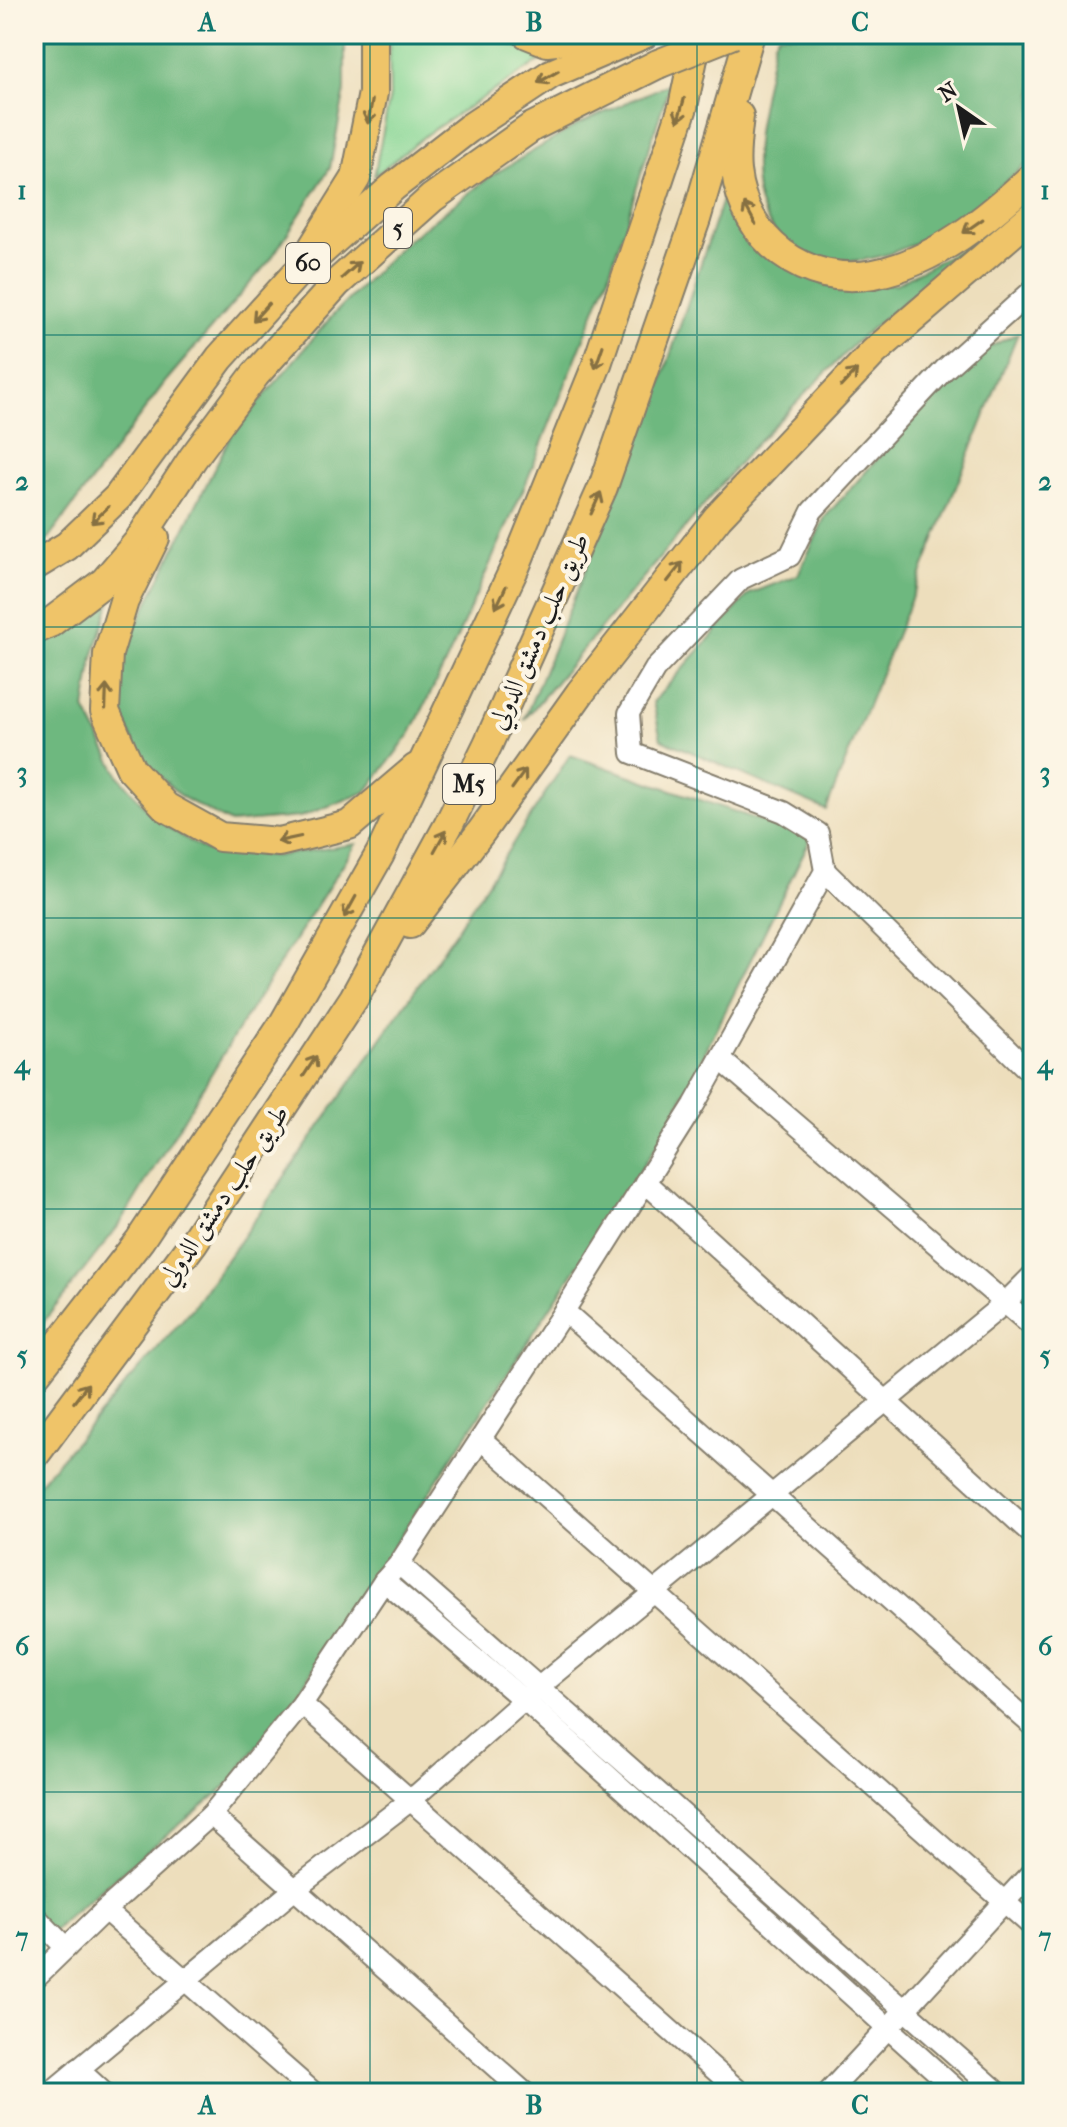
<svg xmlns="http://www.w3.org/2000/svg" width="1067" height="2127" viewBox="0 0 1067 2127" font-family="'IM FELL French Canon',Amiri,serif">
	<rect width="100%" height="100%" fill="#fcf5e5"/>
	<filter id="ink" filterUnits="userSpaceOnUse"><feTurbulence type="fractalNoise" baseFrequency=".0125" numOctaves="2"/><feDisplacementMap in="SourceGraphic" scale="16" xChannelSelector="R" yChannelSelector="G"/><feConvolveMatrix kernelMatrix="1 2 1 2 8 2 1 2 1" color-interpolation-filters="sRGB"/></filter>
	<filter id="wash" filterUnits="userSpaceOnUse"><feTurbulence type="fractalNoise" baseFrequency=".006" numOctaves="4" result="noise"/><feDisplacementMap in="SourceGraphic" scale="32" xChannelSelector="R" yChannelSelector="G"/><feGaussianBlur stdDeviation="1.8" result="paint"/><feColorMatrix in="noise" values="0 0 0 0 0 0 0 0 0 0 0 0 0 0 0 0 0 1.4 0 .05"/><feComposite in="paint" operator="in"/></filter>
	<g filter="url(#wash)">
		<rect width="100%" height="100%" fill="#eddebc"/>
		<!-- green -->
		<path fill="#89d796" stroke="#527a59" stroke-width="2" d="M 389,34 L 487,34 L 544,58 L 427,134 L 374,176 L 390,96 Z"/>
		<!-- forest -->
		<g fill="#6eb87f" stroke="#456a4e" stroke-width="2">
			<path d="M 34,34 L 345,34 L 345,90 L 330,168 L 271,259 L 166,381 L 49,538 L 34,546 Z"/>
			<path d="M 779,34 L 1033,34 L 1033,159 C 971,209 882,291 797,250 C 776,240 761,215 757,192 C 749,143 766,89 774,41 Z"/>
			<path d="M 670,83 L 609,275 L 526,483 L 448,658 L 411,733 L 366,792 L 300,817 L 230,823 L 182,797 L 141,759 L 120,711 L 121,656 L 231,435 L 332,316 L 404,243 L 491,176 L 579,124 Z"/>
			<path d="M 726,188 L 825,285 L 896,284 L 959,250 L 1033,192 L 1033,197 L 860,338 L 749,451 L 524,720 L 657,395 Z"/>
			<path d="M 1018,333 L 826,810 L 661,739 L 653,702 L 749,594 L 798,575 L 825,517 L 969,357 Z"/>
			<path d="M 113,594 L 93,657 L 85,709 L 119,776 L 154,818 L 204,850 L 276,856 L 356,844 L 242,1023 L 120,1224 L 34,1334 L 34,646 L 63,632 Z"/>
			<path d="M 570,755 L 811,838 L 666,1131 L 301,1688 L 229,1784 L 71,1914 L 34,1951 L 34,1489 L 192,1309 L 455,933 Z"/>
		</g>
	</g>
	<g filter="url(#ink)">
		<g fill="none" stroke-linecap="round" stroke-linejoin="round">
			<!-- minor casing -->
			<g stroke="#847d6c" stroke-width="24">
				<g id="minor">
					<path d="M 1032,365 L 1033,367"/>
					<path d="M 825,871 L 1033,1075"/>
					<path d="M 720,1059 L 1033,1327"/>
					<path d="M 645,1182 L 1033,1535"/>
					<path d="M 564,1311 L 1033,1726"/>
					<path d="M 481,1439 L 1033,1927"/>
					<path d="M 399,1564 L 999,2093"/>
					<path d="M 384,1581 L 525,1701 L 960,2093"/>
					<path d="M 302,1704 L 741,2093"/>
					<path d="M 211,1815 L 525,2093"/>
					<path d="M 105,1910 L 314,2093"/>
					<path d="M 34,1915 L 66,1948"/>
					<path d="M 34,1979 L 105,1910 L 211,1815 L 302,1704 L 384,1581 L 399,1564 L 564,1311 L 694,1105 L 825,871 L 818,833 L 784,812 L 632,753 L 629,713 L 655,669 L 741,579 L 790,556 L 812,511 L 944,370 L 1033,290"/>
					<path d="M 78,2069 L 104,2093"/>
					<path d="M 50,2093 L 295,1889 L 411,1800 L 539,1687 L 1006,1302 L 1033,1275"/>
					<path d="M 828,2093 L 1033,1871"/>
				</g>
			</g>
			<!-- highway casing -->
			<g stroke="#847d6c" stroke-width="32">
				<g id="highway">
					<path d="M 527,34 L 547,42 L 620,34"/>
					<path d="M 739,116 C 737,134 734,153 736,171 C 744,240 805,287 874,274 C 935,262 989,218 1033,176"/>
					<path d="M 313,247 L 356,178 L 373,93 L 373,34"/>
					<path d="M 155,538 L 124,601 L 108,654 L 105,711 L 131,769 L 166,807 L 220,837 L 279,842 L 349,825 L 416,768"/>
					<path d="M 34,566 L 67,546 L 118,497 L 220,358 L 295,275 L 393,187 L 468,129 L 551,74 L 644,34"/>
					<path d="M 34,630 L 50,623 L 104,582 L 138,542 L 193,458 L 255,375 L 337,283 L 432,198 L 532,127 L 658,64"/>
					<path d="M 410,924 L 481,832 L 580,693 L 718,517 L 874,352 L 1033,215"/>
					<path d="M 34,1376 L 140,1240 L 284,1023 L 380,854 L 516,565 L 596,367 L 683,107 L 698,34"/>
					<path d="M 34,1456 L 193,1243 L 354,998 L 448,826 L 488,744 L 603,487 L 696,219 L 750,34"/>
				</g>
			</g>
			<!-- minor -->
			<use href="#minor" stroke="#fff" stroke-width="20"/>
			<!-- highway -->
			<use href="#highway" stroke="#efc469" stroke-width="28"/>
			<!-- highway-bridge casing -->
			<g stroke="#847d6c" stroke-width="32" stroke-linecap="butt">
				<path id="highway-bridge" d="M 658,64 L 733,34"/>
			</g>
			<!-- highway-bridge -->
			<use href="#highway-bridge" stroke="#efc469" stroke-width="28"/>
		</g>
		<!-- one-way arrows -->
		<defs><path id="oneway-shaft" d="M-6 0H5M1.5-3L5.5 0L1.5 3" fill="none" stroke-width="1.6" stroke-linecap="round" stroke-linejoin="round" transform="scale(2)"/></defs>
		<g stroke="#867042">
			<use href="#oneway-shaft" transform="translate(548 77) rotate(150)"/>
			<use href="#oneway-shaft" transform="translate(681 110) rotate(106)"/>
			<use href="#oneway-shaft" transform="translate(370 112) rotate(101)"/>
			<use href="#oneway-shaft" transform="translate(750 214) rotate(-118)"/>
			<use href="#oneway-shaft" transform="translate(973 226) rotate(145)"/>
			<use href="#oneway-shaft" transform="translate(351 270) rotate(-42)"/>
			<use href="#oneway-shaft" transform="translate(261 312) rotate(132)"/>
			<use href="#oneway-shaft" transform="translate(599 357) rotate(109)"/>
			<use href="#oneway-shaft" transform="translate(849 378) rotate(-47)"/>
			<use href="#oneway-shaft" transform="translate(596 503) rotate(-66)"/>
			<use href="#oneway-shaft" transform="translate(100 515) rotate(136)"/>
			<use href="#oneway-shaft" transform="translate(675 572) rotate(-52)"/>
			<use href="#oneway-shaft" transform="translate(501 597) rotate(115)"/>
			<use href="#oneway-shaft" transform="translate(106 697) rotate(-88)"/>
			<use href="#oneway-shaft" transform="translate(519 779) rotate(-54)"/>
			<use href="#oneway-shaft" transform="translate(289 839) rotate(168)"/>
			<use href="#oneway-shaft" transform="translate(440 841) rotate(-61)"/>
			<use href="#oneway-shaft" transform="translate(350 907) rotate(119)"/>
			<use href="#oneway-shaft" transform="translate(310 1066) rotate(-57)"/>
			<use href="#oneway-shaft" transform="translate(81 1393) rotate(-53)"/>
		</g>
	</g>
	<!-- grid -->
	<path fill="none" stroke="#0f766e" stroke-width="2" stroke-opacity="0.55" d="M 370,34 L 370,2093M 697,34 L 697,2093M 34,335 L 1033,335M 34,627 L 1033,627M 34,918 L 1033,918M 34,1209 L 1033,1209M 34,1500 L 1033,1500M 34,1792 L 1033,1792"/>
	<g text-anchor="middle" stroke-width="8" stroke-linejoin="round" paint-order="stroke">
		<!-- shield labels -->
		<g fill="#fcf5e5" stroke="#5f5d58" stroke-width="2">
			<rect x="384" y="208" width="28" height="40" rx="6"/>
			<rect x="286" y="243" width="44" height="40" rx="6"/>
			<rect x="443" y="764" width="52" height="40" rx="6"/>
		</g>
		<g font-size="24" font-weight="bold" fill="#1c1c1c">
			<text x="398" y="236">5</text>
			<text x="308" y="271">60</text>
			<text x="469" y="792">M5</text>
		</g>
		<!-- street labels -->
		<g font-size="26" fill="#1c1c1c" stroke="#fcf5e5">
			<text transform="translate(538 631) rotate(-66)" y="9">طريق حلب دمشق الدولي</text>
			<text transform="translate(223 1195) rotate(-56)" y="9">طريق حلب دمشق الدولي</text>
		</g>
	</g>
	<!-- margin -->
	<rect width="1067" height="2127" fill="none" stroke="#fcf5e5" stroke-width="88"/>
	<!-- north arrow -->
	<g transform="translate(959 108) rotate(326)" stroke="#fcf5e5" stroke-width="6" paint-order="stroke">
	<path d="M0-6L14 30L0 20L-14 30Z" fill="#1c1c1c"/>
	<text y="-12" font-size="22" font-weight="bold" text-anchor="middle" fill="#1c1c1c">N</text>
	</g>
	<rect x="44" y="44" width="979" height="2039" fill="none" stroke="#0f766e" stroke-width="3"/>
	<g font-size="26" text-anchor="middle" font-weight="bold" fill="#0f766e">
		<text x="207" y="31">A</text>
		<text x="534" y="31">B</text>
		<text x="860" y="31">C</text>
		<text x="22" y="199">1</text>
		<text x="1045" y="199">1</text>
		<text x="22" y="490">2</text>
		<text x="1045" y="490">2</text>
		<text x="22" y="781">3</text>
		<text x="1045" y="781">3</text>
		<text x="22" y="1073">4</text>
		<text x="1045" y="1073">4</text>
		<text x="22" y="1364">5</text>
		<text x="1045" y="1364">5</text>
		<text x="22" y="1655">6</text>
		<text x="1045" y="1655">6</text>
		<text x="22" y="1946">7</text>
		<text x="1045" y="1946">7</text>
		<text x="207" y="2114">A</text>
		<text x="534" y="2114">B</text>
		<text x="860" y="2114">C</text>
	</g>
</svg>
